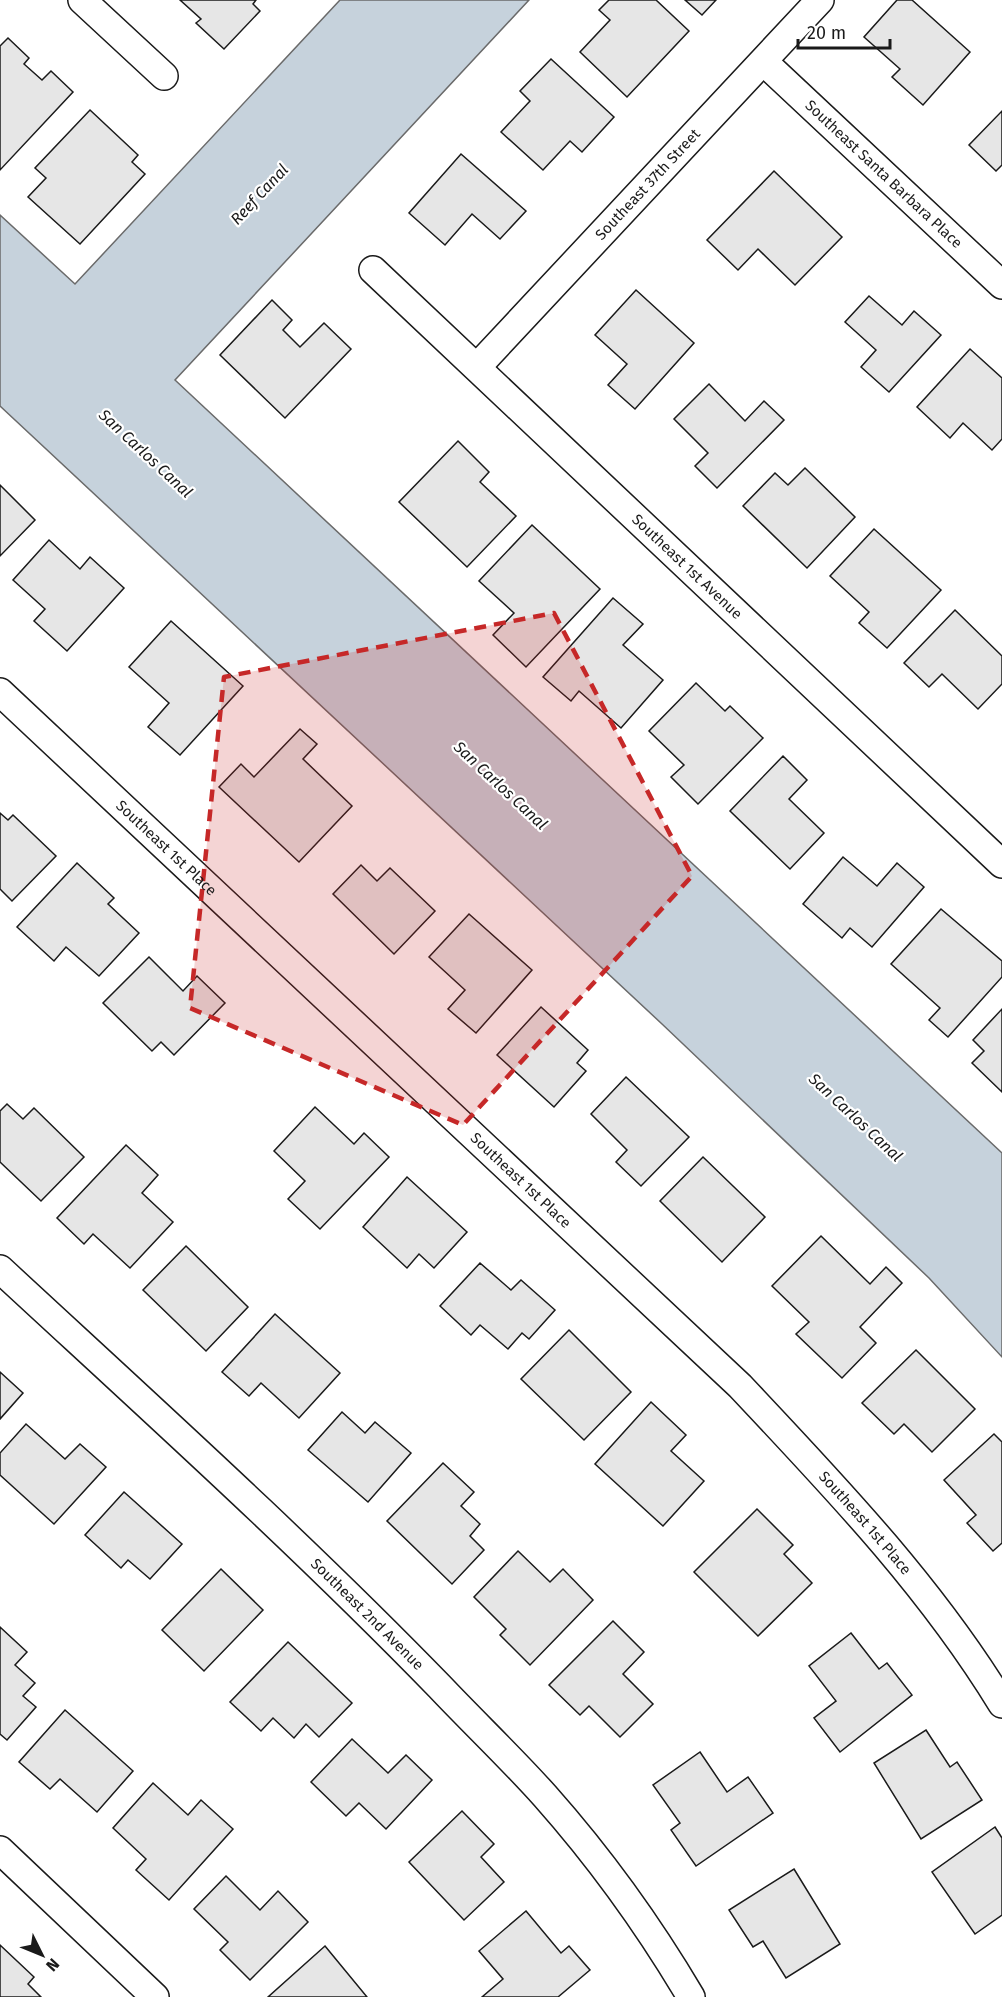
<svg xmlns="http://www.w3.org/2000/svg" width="1002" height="1997" viewBox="0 0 1002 1997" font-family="'Fira Sans',sans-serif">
	<rect width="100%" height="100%" fill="#fff"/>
	<!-- water -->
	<path fill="#c6d2dc" stroke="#6a6a6a" stroke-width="1.5" d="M 340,0 L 529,0 L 175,380 L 1002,1153 L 1002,1357 L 929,1278 L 662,1024 L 0,406 L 0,215 L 75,284 Z"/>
	<!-- building -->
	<g fill="#e6e6e6" stroke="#1a1a1a" stroke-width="1.5">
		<path d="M 180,0 L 256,0 L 253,4 L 260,11 L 224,49 L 196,23 L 201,19 Z"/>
		<path d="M 609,0 L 656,0 L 689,31 L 627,97 L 580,52 L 610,20 L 599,10 Z"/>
		<path d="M 685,0 L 716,0 L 702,15 Z"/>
		<path d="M 897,0 L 912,0 L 970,52 L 923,105 L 892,77 L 900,69 L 864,37 Z"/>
		<path d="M 8,38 L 29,58 L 24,64 L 42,80 L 51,71 L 73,92 L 0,170 L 0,46 Z"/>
		<path d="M 551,59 L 614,117 L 582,152 L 570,141 L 543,170 L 501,132 L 530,101 L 520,91 Z"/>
		<path d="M 90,110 L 138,155 L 132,162 L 145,174 L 80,244 L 28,197 L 46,178 L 35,168 Z"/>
		<path d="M 1002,111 L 1002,165 L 996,171 L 969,145 Z"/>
		<path d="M 461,154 L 526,211 L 500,239 L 472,214 L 445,245 L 409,213 Z"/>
		<path d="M 774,171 L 842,237 L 795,285 L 758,249 L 738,270 L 707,240 Z"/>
		<path d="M 636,290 L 694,343 L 635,409 L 608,385 L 627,364 L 595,335 Z"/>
		<path d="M 869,296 L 902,325 L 914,311 L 941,335 L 889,392 L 861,367 L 876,350 L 845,322 Z"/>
		<path d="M 272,300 L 292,320 L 283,330 L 300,347 L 324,323 L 351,349 L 285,418 L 220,355 Z"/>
		<path d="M 970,349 L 1002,378 L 1002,439 L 992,450 L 963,423 L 950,438 L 917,407 Z"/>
		<path d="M 709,384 L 745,421 L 764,401 L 784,420 L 717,488 L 695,466 L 708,453 L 674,419 Z"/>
		<path d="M 458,441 L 489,472 L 480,482 L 516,516 L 467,567 L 399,502 Z"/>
		<path d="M 805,468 L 855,517 L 807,568 L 743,506 L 775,473 L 788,485 Z"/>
		<path d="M 0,485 L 35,520 L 0,556 Z"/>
		<path d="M 532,525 L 600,589 L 526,667 L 493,635 L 514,613 L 479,581 Z"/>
		<path d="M 874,529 L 941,590 L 887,648 L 859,623 L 869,612 L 830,576 Z"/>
		<path d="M 49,540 L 80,569 L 90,557 L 124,588 L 67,651 L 34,621 L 45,609 L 13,580 Z"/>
		<path d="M 613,598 L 643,624 L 623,645 L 663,680 L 621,728 L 579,691 L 571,701 L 543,677 Z"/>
		<path d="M 955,610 L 1002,656 L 1002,684 L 978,709 L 942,674 L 929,687 L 904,663 Z"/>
		<path d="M 171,621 L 243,686 L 180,755 L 148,727 L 169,703 L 129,667 Z"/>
		<path d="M 696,683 L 725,711 L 730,706 L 763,738 L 698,804 L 671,777 L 684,765 L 649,731 Z"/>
		<path d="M 300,729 L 317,744 L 303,759 L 352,806 L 299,862 L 219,787 L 241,764 L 254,777 Z"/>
		<path d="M 783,756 L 807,780 L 789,799 L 824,833 L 790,869 L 730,811 Z"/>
		<path d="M 0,813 L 8,820 L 13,815 L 56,856 L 12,901 L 0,889 Z"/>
		<path d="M 843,857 L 877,886 L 897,863 L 924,887 L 872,947 L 850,928 L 842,938 L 803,904 Z"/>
		<path d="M 77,863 L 114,898 L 108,904 L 139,933 L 99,976 L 66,947 L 54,961 L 17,927 Z"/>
		<path d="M 361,865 L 377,881 L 390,868 L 435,911 L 394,954 L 333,894 Z"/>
		<path d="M 941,909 L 1002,961 L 1002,977 L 948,1037 L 929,1020 L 940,1008 L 891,964 Z"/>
		<path d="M 469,914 L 532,970 L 476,1033 L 448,1009 L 465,990 L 429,957 Z"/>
		<path d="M 149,957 L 183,991 L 197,976 L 225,1003 L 174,1055 L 161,1042 L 152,1051 L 103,1003 Z"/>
		<path d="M 541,1007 L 588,1050 L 577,1063 L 586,1071 L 554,1107 L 497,1055 Z"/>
		<path d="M 1002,1009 L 1002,1092 L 972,1063 L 984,1051 L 973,1040 Z"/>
		<path d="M 626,1077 L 689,1137 L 641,1186 L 616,1162 L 627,1150 L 591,1114 Z"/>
		<path d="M 7,1104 L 23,1119 L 34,1108 L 84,1157 L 41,1201 L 0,1162 L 0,1111 Z"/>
		<path d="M 315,1107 L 354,1144 L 364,1133 L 389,1157 L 320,1229 L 288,1199 L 305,1181 L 274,1151 Z"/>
		<path d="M 126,1145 L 158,1175 L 142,1193 L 173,1222 L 130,1268 L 93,1234 L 84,1244 L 57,1218 Z"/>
		<path d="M 703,1157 L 765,1217 L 722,1262 L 660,1201 Z"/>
		<path d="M 407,1177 L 467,1232 L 434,1268 L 419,1254 L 407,1268 L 363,1227 Z"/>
		<path d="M 821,1236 L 870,1284 L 886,1267 L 902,1283 L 860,1327 L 876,1343 L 842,1378 L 796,1334 L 809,1322 L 772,1286 Z"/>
		<path d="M 186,1246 L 248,1307 L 206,1351 L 143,1290 Z"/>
		<path d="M 480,1263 L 511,1290 L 521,1280 L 555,1310 L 529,1339 L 522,1333 L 508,1349 L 480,1325 L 471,1335 L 440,1306 Z"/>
		<path d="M 275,1314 L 340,1373 L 299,1418 L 261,1383 L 249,1396 L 222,1372 Z"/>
		<path d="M 569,1330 L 631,1392 L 584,1440 L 521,1379 Z"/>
		<path d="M 916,1350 L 975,1409 L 932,1452 L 904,1424 L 894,1434 L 862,1403 Z"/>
		<path d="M 0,1372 L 23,1393 L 0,1419 Z"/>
		<path d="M 651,1402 L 686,1435 L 671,1451 L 704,1481 L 663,1526 L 595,1464 Z"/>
		<path d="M 342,1412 L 365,1433 L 375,1422 L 411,1453 L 368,1502 L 308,1450 Z"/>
		<path d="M 26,1424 L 65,1459 L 80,1444 L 106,1467 L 54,1524 L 0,1475 L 0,1453 Z"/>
		<path d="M 994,1434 L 1002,1442 L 1002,1543 L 993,1551 L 967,1523 L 976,1515 L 944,1480 Z"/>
		<path d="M 443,1463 L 474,1492 L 461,1506 L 480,1524 L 470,1536 L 484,1550 L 452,1584 L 387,1521 Z"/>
		<path d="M 124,1492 L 182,1544 L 150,1579 L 128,1560 L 121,1568 L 85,1535 Z"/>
		<path d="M 757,1509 L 793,1545 L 784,1554 L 812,1583 L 758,1636 L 694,1572 Z"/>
		<path d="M 518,1551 L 550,1582 L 563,1569 L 593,1600 L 530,1665 L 500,1635 L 506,1629 L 474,1597 Z"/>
		<path d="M 221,1569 L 263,1610 L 204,1671 L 162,1630 Z"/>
		<path d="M 613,1621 L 644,1652 L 623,1674 L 653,1704 L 620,1737 L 589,1706 L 580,1715 L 549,1685 Z"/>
		<path d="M 0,1627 L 27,1652 L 15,1665 L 35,1683 L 23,1696 L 36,1707 L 7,1740 L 0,1734 Z"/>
		<path d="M 851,1633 L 879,1669 L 887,1663 L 912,1695 L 840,1752 L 814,1718 L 836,1701 L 809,1666 Z"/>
		<path d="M 288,1642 L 352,1703 L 319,1737 L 306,1724 L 294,1738 L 273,1718 L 261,1731 L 230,1702 Z"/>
		<path d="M 65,1710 L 133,1771 L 97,1812 L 60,1779 L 50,1789 L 19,1762 Z"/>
		<path d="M 926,1730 L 950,1767 L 957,1762 L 982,1800 L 921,1839 L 874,1763 Z"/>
		<path d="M 352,1739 L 388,1773 L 406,1755 L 432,1780 L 386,1829 L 359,1803 L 346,1816 L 311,1782 Z"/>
		<path d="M 700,1752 L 727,1792 L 748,1777 L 773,1813 L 696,1866 L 671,1830 L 680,1823 L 653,1785 Z"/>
		<path d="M 153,1783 L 188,1815 L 201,1800 L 233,1829 L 169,1900 L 136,1870 L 146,1859 L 113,1828 Z"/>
		<path d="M 462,1811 L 494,1844 L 481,1857 L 504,1882 L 464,1920 L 409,1862 Z"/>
		<path d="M 995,1827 L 1002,1838 L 1002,1915 L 975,1934 L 932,1872 Z"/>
		<path d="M 794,1869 L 840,1944 L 786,1978 L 763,1941 L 753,1947 L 729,1910 Z"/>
		<path d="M 226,1876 L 260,1910 L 278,1891 L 308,1922 L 250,1980 L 220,1950 L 228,1942 L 194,1909 Z"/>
		<path d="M 526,1911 L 561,1953 L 569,1946 L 590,1970 L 558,1997 L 482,1997 L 503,1979 L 479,1951 Z"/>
		<path d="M 0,1945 L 34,1977 L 28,1984 L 41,1997 L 0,1997 Z"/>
		<path d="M 325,1946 L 367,1997 L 268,1997 Z"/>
	</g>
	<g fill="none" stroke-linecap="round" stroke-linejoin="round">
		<!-- minor casing -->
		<g stroke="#1a1a1a" stroke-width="30">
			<g id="minor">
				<path d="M 82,0 L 164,76"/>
				<path id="s1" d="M 764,62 L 1002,285"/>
				<path id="s2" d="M 373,270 L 1002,864"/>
				<path id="s3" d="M 477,367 L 820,0"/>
				<path id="s4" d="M 0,692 L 740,1386 C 834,1486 930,1586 1002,1704"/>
				<path id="s5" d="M 0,1269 C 148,1406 299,1542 440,1687 C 475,1724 512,1759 545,1796 C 600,1858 649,1926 691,1997"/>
				<path d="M 0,1850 L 155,1997"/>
			</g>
		</g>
		<!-- minor -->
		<use href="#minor" stroke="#fff" stroke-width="27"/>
	</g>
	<!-- marked area -->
	<path fill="#c62828" fill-opacity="0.2" stroke="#c62828" stroke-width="4.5" stroke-dasharray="12 8" stroke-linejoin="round" d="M 554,613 L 692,876 L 463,1125 L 190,1008 L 224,677 Z"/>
	<g text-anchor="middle" stroke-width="4.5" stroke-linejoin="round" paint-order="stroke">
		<!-- street labels -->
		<g font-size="15" fill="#1a1a1a" stroke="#fff">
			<text dy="5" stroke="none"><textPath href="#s1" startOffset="164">Southeast Santa Barbara Place</textPath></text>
			<text dy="5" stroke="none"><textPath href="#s3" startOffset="250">Southeast 37th Street</textPath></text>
			<text dy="5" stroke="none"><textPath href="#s2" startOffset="432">Southeast 1st Avenue</textPath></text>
			<text dy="5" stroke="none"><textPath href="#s4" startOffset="228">Southeast 1st Place</textPath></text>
			<text dy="5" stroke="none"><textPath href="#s4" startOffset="714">Southeast 1st Place</textPath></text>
			<text dy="5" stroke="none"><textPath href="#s4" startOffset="1200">Southeast 1st Place</textPath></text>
			<text dy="5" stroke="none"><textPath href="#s5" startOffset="504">Southeast 2nd Avenue</textPath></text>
		</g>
		<!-- water labels -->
		<g font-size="16" font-style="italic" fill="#1a1a1a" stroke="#fff">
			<text transform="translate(259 194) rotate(-47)" y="6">Reef Canal</text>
			<text transform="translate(146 453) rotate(43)" y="6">San Carlos Canal</text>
			<text transform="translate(501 785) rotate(43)" y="6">San Carlos Canal</text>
			<text transform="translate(856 1117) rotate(43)" y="6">San Carlos Canal</text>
		</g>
	</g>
	<!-- north arrow -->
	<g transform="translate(42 1955) rotate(133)" stroke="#ffffff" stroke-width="4.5" paint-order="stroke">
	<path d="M0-4.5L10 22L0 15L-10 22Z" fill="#1a1a1a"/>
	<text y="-9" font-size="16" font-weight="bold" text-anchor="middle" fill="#1a1a1a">N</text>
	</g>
	<!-- scale -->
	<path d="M798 39v9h92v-9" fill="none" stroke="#1a1a1a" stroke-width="3"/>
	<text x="807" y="39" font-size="18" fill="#1a1a1a" stroke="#ffffff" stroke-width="4.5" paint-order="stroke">20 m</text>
</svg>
